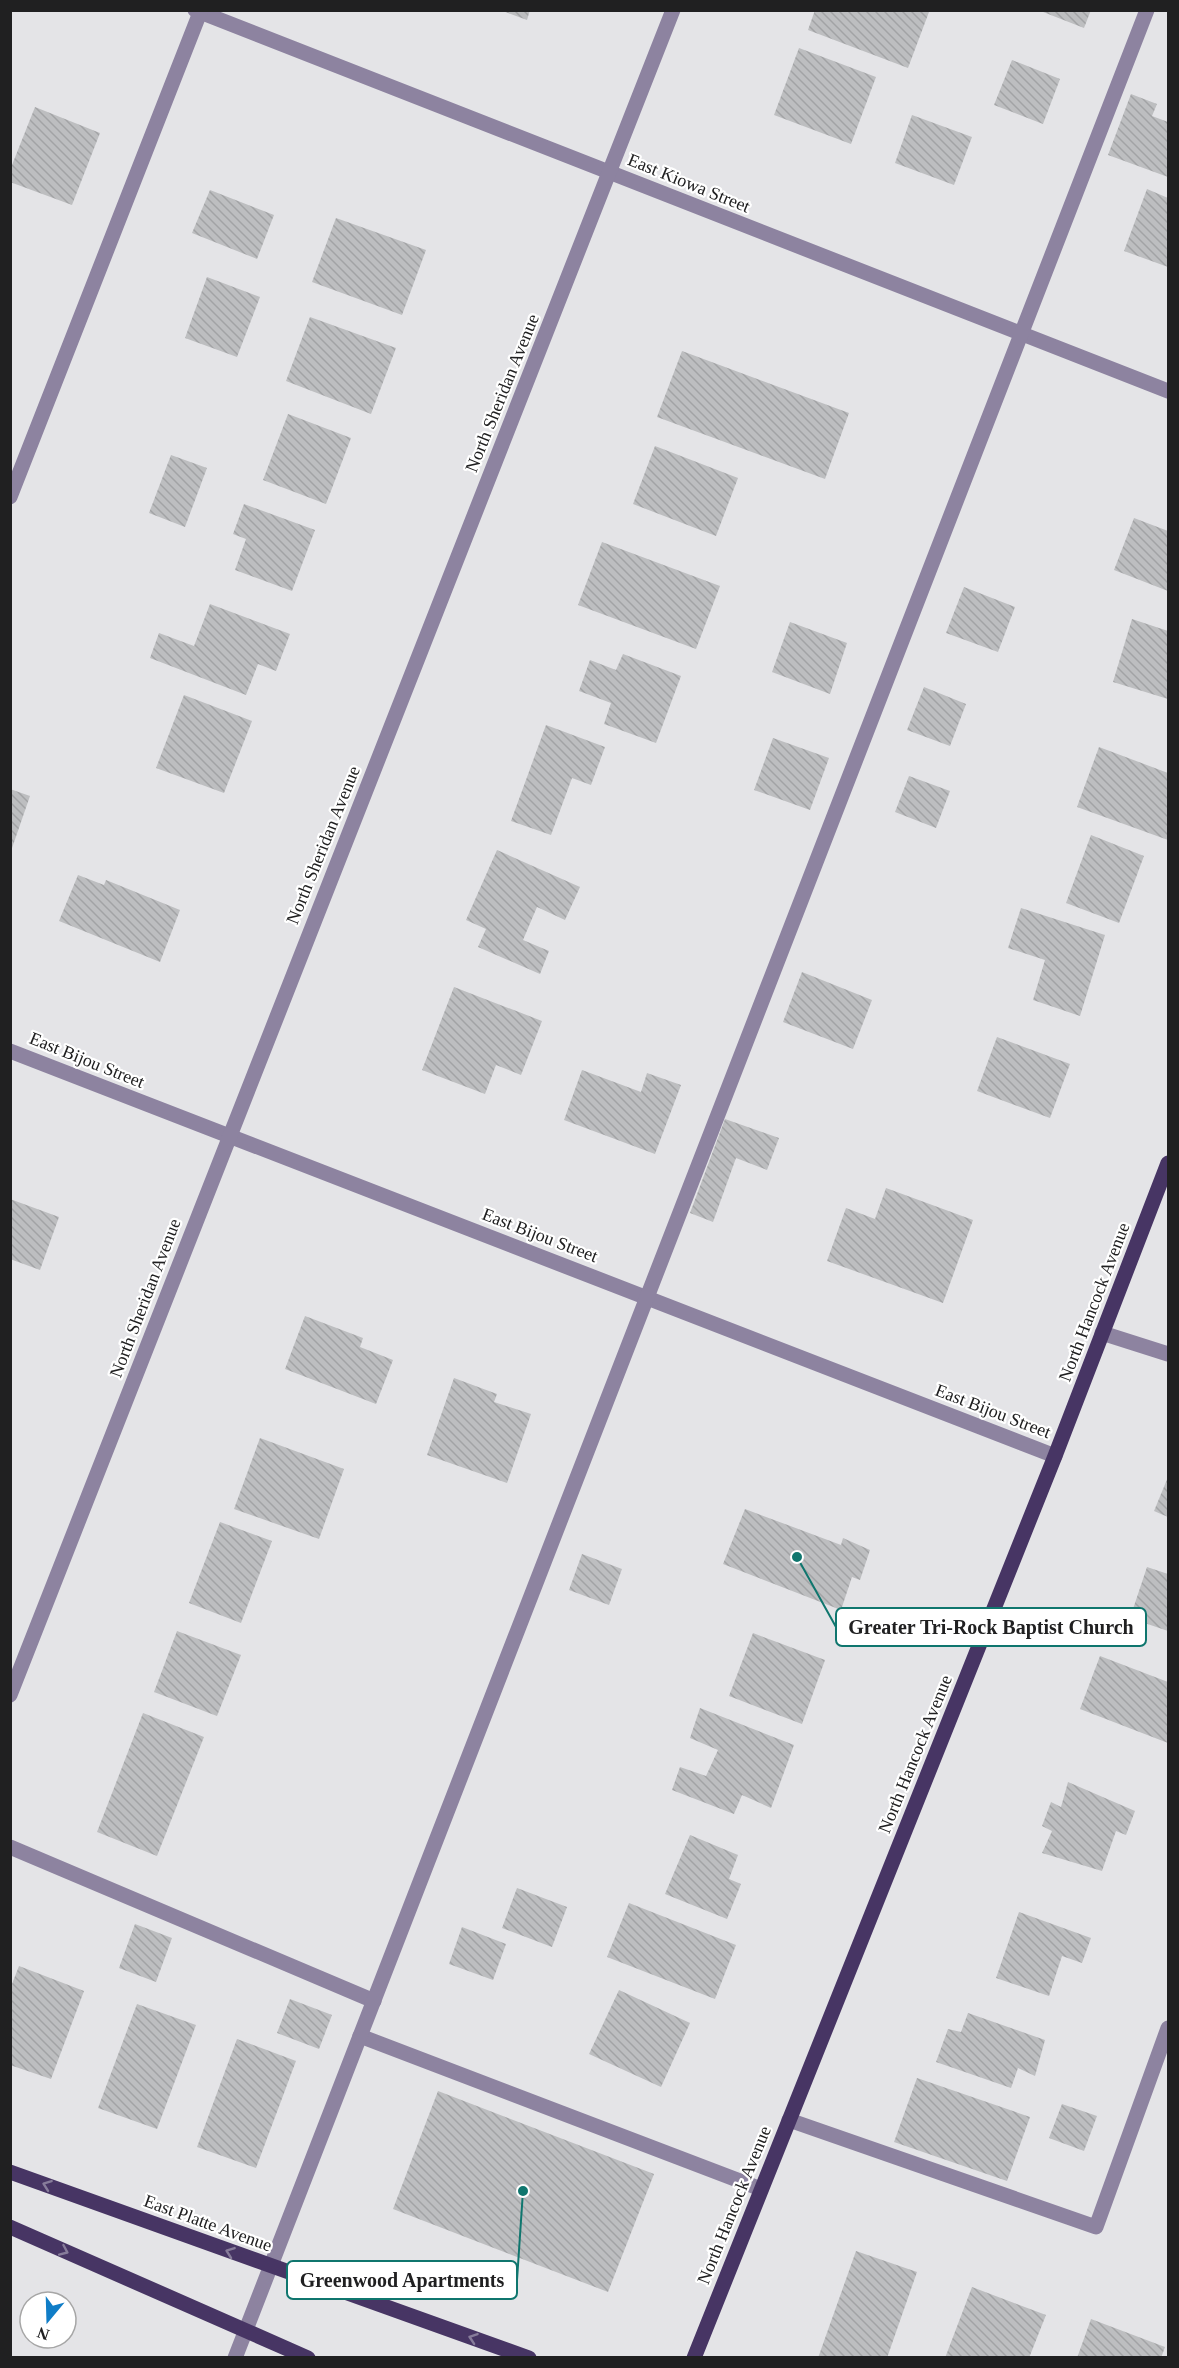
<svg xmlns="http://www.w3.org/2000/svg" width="1179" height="2368" viewBox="0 0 1179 2368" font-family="'Times New Roman',serif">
	<defs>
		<pattern id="building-back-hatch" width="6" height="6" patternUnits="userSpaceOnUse" patternTransform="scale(1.5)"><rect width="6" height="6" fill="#bdbec0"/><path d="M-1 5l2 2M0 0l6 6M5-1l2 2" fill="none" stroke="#a2a3a5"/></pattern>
	</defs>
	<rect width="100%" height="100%" fill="#e4e4e7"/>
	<!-- building -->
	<g fill="url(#building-back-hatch)">
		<path d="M 500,10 L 530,10 L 527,20 Z"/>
		<path d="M 815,10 L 925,10 L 929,12 L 908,68 L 808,30 Z"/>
		<path d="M 1038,10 L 1091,10 L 1084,28 Z"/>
		<path d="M 799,48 L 876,77 L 851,144 L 774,115 Z"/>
		<path d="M 1012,60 L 1060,79 L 1043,124 L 994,105 Z"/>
		<path d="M 1131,94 L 1157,104 L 1152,116 L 1168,122 L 1168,177 L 1108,155 Z"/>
		<path d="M 35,107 L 100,133 L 72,205 L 10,182 L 10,170 Z"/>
		<path d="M 912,115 L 972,137 L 954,185 L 895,163 Z"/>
		<path d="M 1147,189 L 1168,198 L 1168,267 L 1124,251 Z"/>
		<path d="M 210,190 L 274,215 L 257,259 L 192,233 Z"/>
		<path d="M 336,218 L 426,250 L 402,315 L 312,282 Z"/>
		<path d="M 207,277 L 260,297 L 237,357 L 185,338 Z"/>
		<path d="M 310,317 L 396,348 L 371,414 L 286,381 Z"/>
		<path d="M 682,351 L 849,413 L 825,479 L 657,417 Z"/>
		<path d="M 288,414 L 351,438 L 326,504 L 263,480 Z"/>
		<path d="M 655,446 L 738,478 L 716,536 L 633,504 Z"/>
		<path d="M 171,455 L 207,468 L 185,527 L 149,513 Z"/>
		<path d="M 244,504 L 315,530 L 292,591 L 235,570 L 246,539 L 233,534 Z"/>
		<path d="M 1134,518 L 1168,531 L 1168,591 L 1114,570 Z"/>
		<path d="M 602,542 L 720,586 L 696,649 L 578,605 Z"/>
		<path d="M 964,587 L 1015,607 L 998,652 L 946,633 Z"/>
		<path d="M 210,604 L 290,634 L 276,671 L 258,664 L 246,695 L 150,658 L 159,633 L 194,646 Z"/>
		<path d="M 1132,619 L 1168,631 L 1168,699 L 1113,682 Z"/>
		<path d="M 790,622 L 847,643 L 830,694 L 772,672 Z"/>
		<path d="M 623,654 L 681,676 L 656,743 L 604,724 L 611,703 L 579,691 L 590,660 L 616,670 Z"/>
		<path d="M 924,687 L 966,704 L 950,746 L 907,730 Z"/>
		<path d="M 184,695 L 252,721 L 224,793 L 156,768 Z"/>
		<path d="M 546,725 L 605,747 L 591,785 L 572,778 L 551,835 L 511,821 Z"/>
		<path d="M 773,738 L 829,758 L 810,810 L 754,790 Z"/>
		<path d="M 1099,747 L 1168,773 L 1168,840 L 1077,807 Z"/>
		<path d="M 909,776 L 950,791 L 936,828 L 895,812 Z"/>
		<path d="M 10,789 L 30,796 L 11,851 L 10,851 Z"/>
		<path d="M 1091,835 L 1144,856 L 1119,923 L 1066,903 Z"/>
		<path d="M 497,850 L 580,887 L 565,920 L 537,907 L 523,940 L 549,951 L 540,974 L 478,947 L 486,929 L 466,920 Z"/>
		<path d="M 78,875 L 104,885 L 106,880 L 180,910 L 160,962 L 59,921 Z"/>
		<path d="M 1021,908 L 1105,935 L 1080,1016 L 1033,1000 L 1045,960 L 1008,948 Z"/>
		<path d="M 802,972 L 872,1000 L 853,1049 L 783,1022 Z"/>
		<path d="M 454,987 L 542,1021 L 521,1075 L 496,1065 L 485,1094 L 422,1070 Z"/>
		<path d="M 997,1037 L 1070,1064 L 1050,1118 L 977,1091 Z"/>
		<path d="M 582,1070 L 641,1092 L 647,1073 L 681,1085 L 655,1154 L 564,1120 Z"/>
		<path d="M 725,1119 L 779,1138 L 767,1170 L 736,1158 L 713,1222 L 690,1213 Z"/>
		<path d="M 886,1188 L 973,1220 L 943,1303 L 827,1261 L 846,1208 L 875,1219 Z"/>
		<path d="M 10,1199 L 59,1217 L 40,1270 L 10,1259 Z"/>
		<path d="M 305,1316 L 363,1338 L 360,1347 L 393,1360 L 376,1404 L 285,1369 Z"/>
		<path d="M 454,1378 L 497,1394 L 494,1402 L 531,1414 L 507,1483 L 427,1455 Z"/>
		<path d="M 260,1438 L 344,1469 L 319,1539 L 234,1509 Z"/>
		<path d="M 1168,1477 L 1168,1517 L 1154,1511 Z"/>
		<path d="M 745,1509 L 841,1545 L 843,1538 L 870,1550 L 860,1580 L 852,1577 L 841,1610 L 723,1564 Z"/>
		<path d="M 220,1522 L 272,1541 L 241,1623 L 189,1603 Z"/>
		<path d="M 582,1554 L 622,1569 L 609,1605 L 569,1590 Z"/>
		<path d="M 1147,1567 L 1168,1574 L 1168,1631 L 1130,1618 Z"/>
		<path d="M 177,1631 L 241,1655 L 217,1716 L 154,1692 Z"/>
		<path d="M 753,1633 L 825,1660 L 802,1724 L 729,1696 Z"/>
		<path d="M 1100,1656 L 1168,1682 L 1168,1743 L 1080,1709 Z"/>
		<path d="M 700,1708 L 794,1745 L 771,1808 L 742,1795 L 734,1814 L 672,1790 L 680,1767 L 706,1776 L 718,1750 L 690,1738 Z"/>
		<path d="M 143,1713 L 204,1737 L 157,1856 L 97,1832 Z"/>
		<path d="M 1068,1782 L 1135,1811 L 1126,1835 L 1116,1831 L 1102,1871 L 1042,1853 L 1052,1831 L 1042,1826 L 1051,1802 L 1061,1807 Z"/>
		<path d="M 690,1835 L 738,1855 L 729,1879 L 741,1884 L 727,1919 L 665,1894 Z"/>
		<path d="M 517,1888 L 567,1907 L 552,1947 L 502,1928 Z"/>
		<path d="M 629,1903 L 736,1945 L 715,1999 L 607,1957 Z"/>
		<path d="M 1019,1912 L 1091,1938 L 1082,1963 L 1062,1956 L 1049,1996 L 996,1978 Z"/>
		<path d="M 135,1924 L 172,1938 L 156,1982 L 119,1968 Z"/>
		<path d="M 462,1927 L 506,1944 L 493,1980 L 449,1964 Z"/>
		<path d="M 19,1966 L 84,1991 L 51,2079 L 10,2065 L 10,1989 Z"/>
		<path d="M 619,1990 L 690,2023 L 661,2087 L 589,2054 Z"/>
		<path d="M 290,1999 L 332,2015 L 319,2049 L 277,2033 Z"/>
		<path d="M 137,2004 L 196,2025 L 157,2129 L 98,2108 Z"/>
		<path d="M 968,2013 L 1045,2040 L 1035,2076 L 1018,2068 L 1011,2088 L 936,2062 L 948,2029 L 961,2032 Z"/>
		<path d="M 237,2039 L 296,2061 L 256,2168 L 197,2147 Z"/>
		<path d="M 917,2078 L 1030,2117 L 1007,2181 L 894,2142 Z"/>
		<path d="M 438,2091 L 654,2174 L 608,2292 L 393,2209 Z"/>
		<path d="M 1062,2104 L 1097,2116 L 1084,2151 L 1049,2138 Z"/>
		<path d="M 856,2251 L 917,2272 L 887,2358 L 818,2358 Z"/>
		<path d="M 972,2287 L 1046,2315 L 1029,2358 L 945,2358 Z"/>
		<path d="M 1091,2319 L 1165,2347 L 1161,2358 L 1077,2358 Z"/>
	</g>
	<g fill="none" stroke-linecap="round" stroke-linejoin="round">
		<!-- minor -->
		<g stroke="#8d83a0" stroke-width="15">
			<path d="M 195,10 L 1168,391"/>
			<path d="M 10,497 L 201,10"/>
			<path d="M 10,1051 L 1055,1456"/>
			<path d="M 1102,1333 L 1168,1354"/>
			<path d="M 10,1695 L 673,10"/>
			<path d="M 10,1847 L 374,2001"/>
			<path d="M 360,2036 L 761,2189"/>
			<path d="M 789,2120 L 1096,2227 L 1168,2028"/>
			<path d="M 235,2358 L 1147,10"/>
		</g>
		<!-- major -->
		<g stroke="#473564" stroke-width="15">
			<path d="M 10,2172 L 529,2358"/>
			<path d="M 10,2227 L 308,2358"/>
			<path d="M 694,2358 L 1055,1456 L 1168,1163"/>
		</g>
	</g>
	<!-- one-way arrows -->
	<defs><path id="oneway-chevron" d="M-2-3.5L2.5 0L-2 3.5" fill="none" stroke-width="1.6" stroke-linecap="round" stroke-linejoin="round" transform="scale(1.5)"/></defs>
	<g stroke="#877c9a">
		<use href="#oneway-chevron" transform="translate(47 2185) rotate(-160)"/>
		<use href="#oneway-chevron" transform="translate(64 2251) rotate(24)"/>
		<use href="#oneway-chevron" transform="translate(230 2252) rotate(-160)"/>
		<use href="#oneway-chevron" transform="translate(473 2338) rotate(-161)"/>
	</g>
	<g text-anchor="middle" stroke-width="4.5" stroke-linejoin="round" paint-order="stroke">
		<!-- street labels -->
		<g font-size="18" fill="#202021" stroke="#fff">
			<text transform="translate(689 183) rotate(22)" y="6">East Kiowa Street</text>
			<text transform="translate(502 393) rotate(-68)" y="6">North Sheridan Avenue</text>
			<text transform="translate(323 845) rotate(-68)" y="6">North Sheridan Avenue</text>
			<text transform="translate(87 1060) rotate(22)" y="6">East Bijou Street</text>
			<text transform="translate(540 1235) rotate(21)" y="6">East Bijou Street</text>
			<text transform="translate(145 1298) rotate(-69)" y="6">North Sheridan Avenue</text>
			<text transform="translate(1094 1302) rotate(-69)" y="6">North Hancock Avenue</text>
			<text transform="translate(993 1411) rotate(21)" y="6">East Bijou Street</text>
			<text transform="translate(915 1754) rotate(-68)" y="6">North Hancock Avenue</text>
			<text transform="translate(734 2205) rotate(-68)" y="6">North Hancock Avenue</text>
			<text transform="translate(208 2223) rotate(20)" y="6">East Platte Avenue</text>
		</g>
	</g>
	<!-- callouts -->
	<path fill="none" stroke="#0f766e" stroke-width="2" d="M797 1557L836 1627M523 2191L517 2280"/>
	<g fill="#0f766e" stroke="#fff" stroke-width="2">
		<circle cx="797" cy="1557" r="6"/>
		<circle cx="523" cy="2191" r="6"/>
	</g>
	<g fill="#fff" stroke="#0f766e" stroke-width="2">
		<rect x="836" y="1608" width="310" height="38" rx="6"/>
		<rect x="287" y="2261" width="230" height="38" rx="6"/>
	</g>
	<g font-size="20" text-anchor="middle" font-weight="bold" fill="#202021">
		<text x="991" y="1634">Greater Tri-Rock Baptist Church</text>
		<text x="402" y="2287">Greenwood Apartments</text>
	</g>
	<!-- border -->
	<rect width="1179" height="2368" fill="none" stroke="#202021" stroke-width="24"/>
	<!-- north arrow -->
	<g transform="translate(48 2320) rotate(199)"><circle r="28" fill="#ffffff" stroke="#a6a6a6" stroke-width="1.5"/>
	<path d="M0-4.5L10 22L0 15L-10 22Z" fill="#107dc7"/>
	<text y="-9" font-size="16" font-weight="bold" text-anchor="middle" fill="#202021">N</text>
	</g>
</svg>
